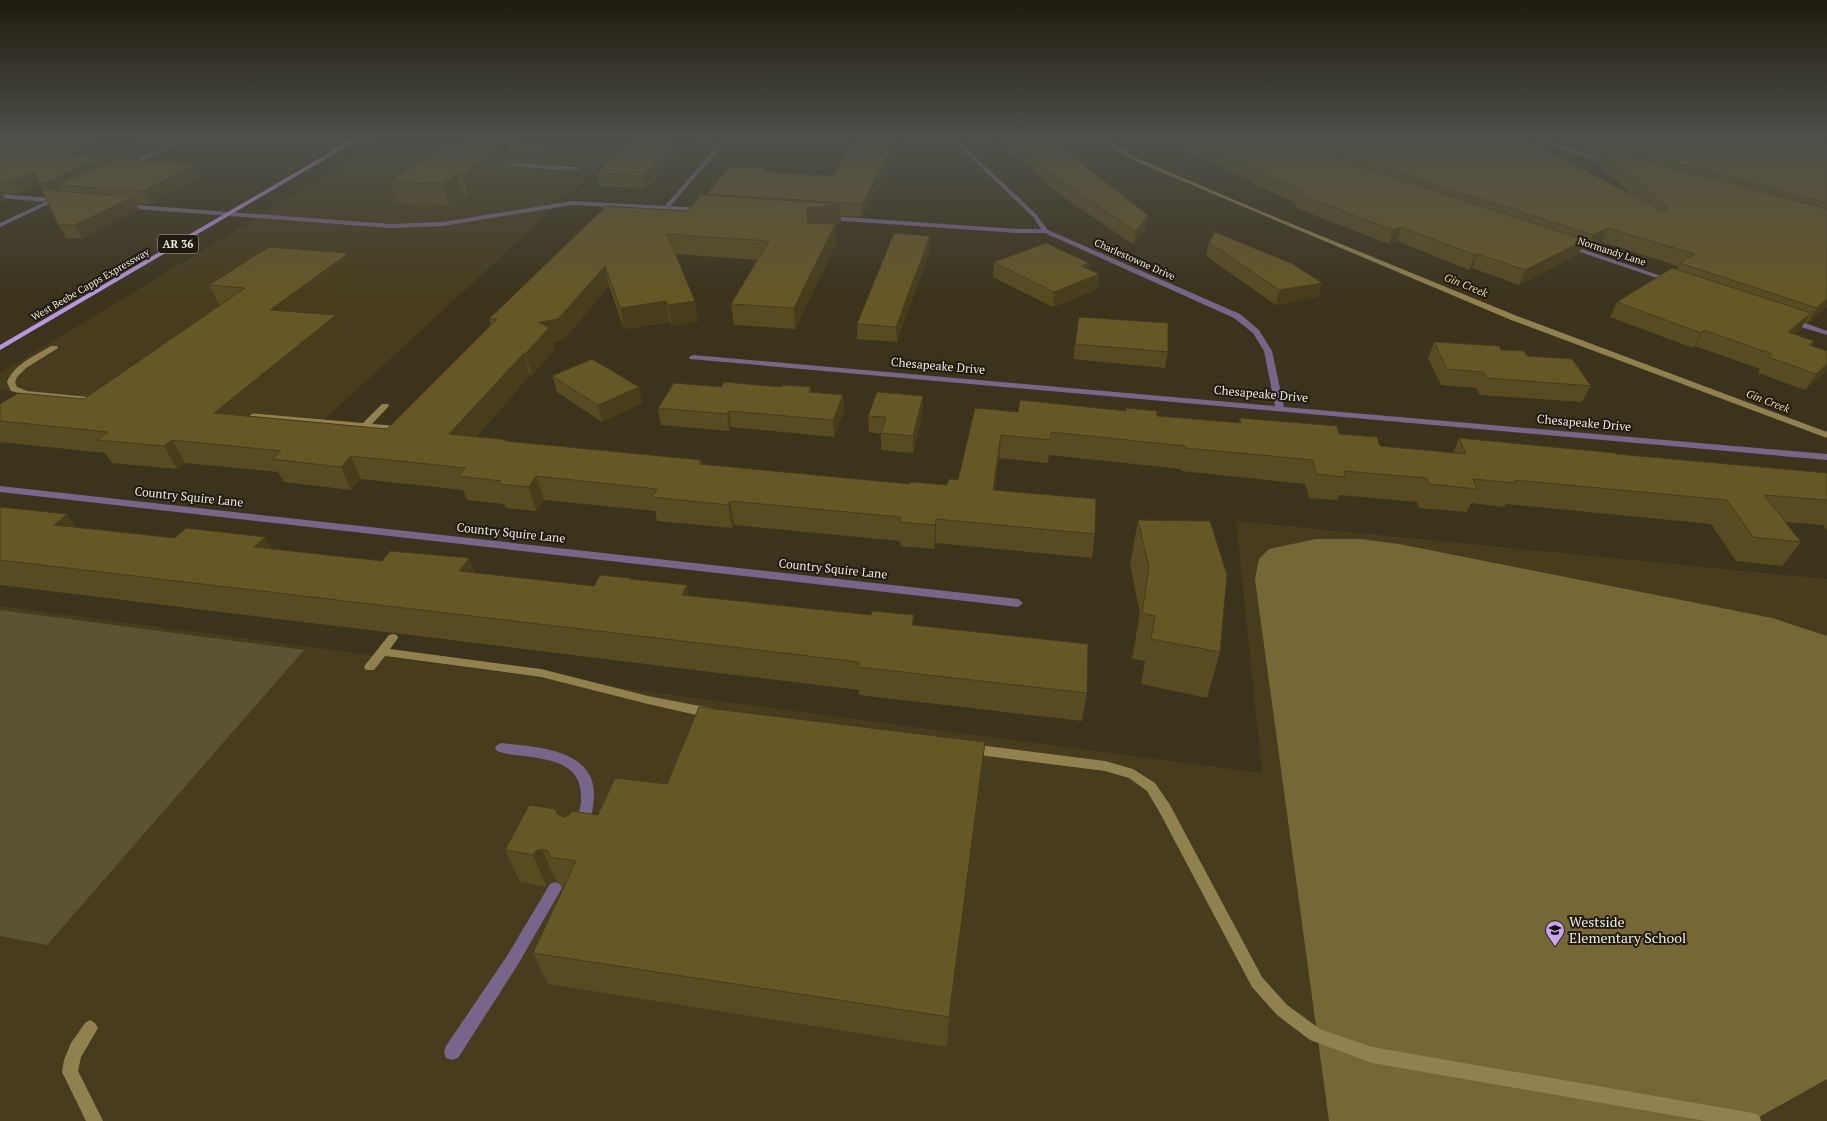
<svg xmlns="http://www.w3.org/2000/svg" width="1827" height="1121" viewBox="0 0 1827 1121" font-family="'PT Serif',serif">
	<rect width="100%" height="100%" fill="#3b331b"/>
	<!-- built -->
	<g fill="#473d1e">
		<path d="M 385,140 L 628,140 L 324,420 L 0,390 L 0,373 Z"/>
		<path d="M 1236,521 L 1827,579 L 1827,1121 L 0,1121 L 0,606 L 1262,773 Z"/>
	</g>
	<!-- green -->
	<path fill="#5c5334" d="M 0,610 L 304,650 L 47,945 L 0,936 Z"/>
	<!-- forest -->
	<path fill="#766736" d="M 1316,539 L 1360,539 L 1399,544 L 1772,618 L 1827,636 L 1827,1079 L 1752,1121 L 1329,1121 L 1255,579 L 1259,559 L 1269,549 Z"/>
	<g fill="none" stroke-linecap="round" stroke-linejoin="round">
		<!-- stream -->
		<g fill="#90814f" fill-rule="evenodd">
			<path d="M 1100,140 L 1107,140 L 1137,158 L 1253,208 L 1517,316 L 1827,432 L 1827,438 L 1511,320 L 1133,160 Z"/>
			<path d="M 51,346 L 57,346 L 58,348 L 26,368 L 17,377 L 15,382 L 17,387 L 27,391 L 98,398 L 101,398 L 101,402 L 26,395 L 11,391 L 7,382 C 15,363 35,356 51,346 Z"/>
			<path d="M 382,404 L 388,404 L 389,406 L 372,424 L 400,426 L 403,427 L 403,431 L 237,416 L 233,414 L 237,412 L 363,423 Z"/>
			<path d="M 393,634 L 397,635 L 398,638 L 390,649 L 541,669 L 648,696 L 710,708 L 714,710 L 716,713 L 714,716 L 710,718 L 648,704 L 541,677 L 385,656 L 374,670 L 366,670 L 364,667 L 366,664 L 389,635 Z"/>
			<path d="M 971,744 L 1105,761 L 1133,769 L 1155,783 L 1170,805 L 1262,977 L 1287,1005 L 1320,1029 L 1372,1047 L 1753,1113 L 1759,1115 L 1761,1121 L 1706,1121 L 1372,1063 L 1310,1040 L 1277,1015 L 1252,987 L 1160,813 L 1147,791 L 1129,778 L 1105,771 L 971,754 L 967,752 L 965,749 L 967,746 Z"/>
			<path d="M 90,1020 L 95,1023 L 98,1028 L 81,1057 L 78,1071 L 103,1121 L 86,1121 L 62,1072 L 64,1060 L 71,1043 L 85,1023 Z"/>
		</g>
		<!-- service -->
		<g fill="#77668a" fill-rule="evenodd">
			<path d="M 717,140 L 724,140 L 723,145 L 668,209 L 664,209 L 664,207 L 719,144 Z"/>
			<path d="M 512,163 L 576,167 L 579,169 L 576,171 L 510,166 L 510,164 Z"/>
			<path d="M 501,743 C 533,747 592,748 594,792 C 594,804 592,817 587,828 L 582,830 L 577,828 L 575,824 C 577,816 581,808 581,800 C 583,764 553,760 524,756 C 515,755 505,754 497,751 L 495,748 L 497,745 Z"/>
			<path d="M 555,882 L 560,884 L 562,888 L 517,966 L 458,1058 L 452,1060 L 446,1058 L 444,1052 L 446,1046 L 507,956 L 550,884 Z"/>
		</g>
		<!-- minor -->
		<g fill="#77668a" fill-rule="evenodd">
			<path d="M 178,140 L 185,140 L 130,167 L 125,166 Z"/>
			<path d="M 952,140 L 958,140 L 1037,215 L 1048,230 L 1240,314 L 1259,330 L 1272,351 L 1284,407 L 1827,454 L 1827,460 L 690,359 L 689,357 L 693,355 L 1275,406 L 1264,351 L 1253,333 L 1234,318 L 1045,233 L 1017,233 L 829,220 L 826,218 L 829,216 L 1017,229 L 1041,229 L 1033,217 Z"/>
			<path d="M 1537,140 L 1545,140 L 1612,162 L 1609,164 L 1571,153 Z"/>
			<path d="M 0,194 L 53,198 L 63,201 L 60,203 L 53,202 L 0,227 L 0,223 L 45,202 L 0,198 Z"/>
			<path d="M 572,201 L 703,208 L 706,210 L 703,212 L 572,205 L 443,226 L 390,228 L 124,208 L 121,206 L 124,204 L 390,224 L 443,222 Z"/>
			<path d="M 1567,244 L 1673,280 L 1674,281 L 1669,282 L 1565,247 L 1564,246 Z"/>
			<path d="M 1788,319 L 1794,319 L 1827,331 L 1827,335 L 1788,323 Z"/>
			<path d="M 0,486 L 1018,599 L 1023,603 L 1018,607 L 0,492 Z"/>
		</g>
		<!-- primary -->
		<path fill="#b996e0" fill-rule="evenodd" d="M 351,140 L 358,140 L 0,350 L 0,345 Z"/>
	</g>
	<!-- wall -->
	<g fill="#584b21">
		<path d="M 0,140 L 138,140 L 99,157 L 105,164 L 201,177 L 150,204 L 135,203 L 139,210 L 82,239 L 66,238 L 58,224 L 44,191 L 40,185 L 19,194 L 1,193 L 6,200 L 0,202 Z"/>
		<path d="M 461,140 L 579,140 L 549,164 L 511,162 L 508,164 L 509,167 L 504,167 L 468,196 L 463,196 L 450,206 L 398,203 L 391,181 L 462,145 Z"/>
		<path d="M 632,140 L 692,140 L 645,189 L 599,186 L 597,173 Z"/>
		<path d="M 995,140 L 1051,140 L 1146,229 L 1134,245 L 1059,194 L 1020,159 L 1017,160 Z"/>
		<path d="M 1164,140 L 1525,140 L 1631,194 L 1595,161 L 1598,156 L 1586,152 L 1573,140 L 1827,140 L 1827,307 L 1826,307 L 1807,323 L 1805,322 L 1801,328 L 1794,334 L 1814,341 L 1811,346 L 1827,371 L 1805,390 L 1758,373 L 1760,369 L 1695,346 L 1693,348 L 1610,317 L 1617,302 L 1677,269 L 1678,266 L 1602,242 L 1587,249 L 1581,248 L 1579,254 L 1519,285 L 1472,268 L 1469,270 L 1397,241 L 1389,244 L 1296,208 L 1297,203 L 1253,184 L 1254,181 L 1185,152 Z"/>
		<path d="M 898,150 L 862,217 L 841,216 L 841,223 L 832,224 L 836,244 L 795,329 L 734,325 L 731,304 L 757,260 L 675,254 L 695,301 L 698,322 L 672,326 L 670,322 L 624,329 L 609,286 L 563,340 L 553,342 L 555,349 L 532,375 L 530,375 L 476,437 L 508,440 L 508,442 L 701,460 L 702,465 L 910,484 L 947,485 L 958,480 L 1018,412 L 1126,411 L 1126,408 L 1157,416 L 1239,423 L 1240,418 L 1339,434 L 1380,446 L 1453,453 L 1459,438 L 1616,454 L 1827,473 L 1827,531 L 1823,525 L 1785,522 L 1801,542 L 1782,566 L 1736,561 L 1711,524 L 1506,504 L 1504,507 L 1471,503 L 1467,512 L 1419,508 L 1417,502 L 1339,495 L 1337,500 L 1309,498 L 1305,484 L 1181,471 L 1181,469 L 1049,455 L 1048,463 L 999,458 L 995,490 L 1095,534 L 1092,558 L 936,543 L 934,549 L 901,546 L 900,541 L 734,525 L 732,528 L 657,521 L 655,511 L 544,500 L 536,511 L 506,508 L 504,504 L 467,500 L 463,490 L 361,479 L 351,490 L 284,482 L 278,472 L 185,463 L 177,469 L 112,463 L 105,453 L 0,442 L 0,404 L 84,399 L 220,306 L 209,285 L 357,273 L 304,313 L 336,315 L 344,336 L 249,416 L 387,429 L 491,325 L 489,319 L 688,211 L 707,196 L 707,194 L 766,168 L 766,172 L 832,176 Z"/>
		<path d="M 930,236 L 930,250 L 897,342 L 857,339 L 857,324 Z"/>
		<path d="M 1209,242 L 1322,283 L 1318,297 L 1276,305 L 1206,256 Z"/>
		<path d="M 994,262 L 1089,263 L 1088,269 L 1099,274 L 1097,289 L 1053,307 L 993,277 Z"/>
		<path d="M 1434,342 L 1501,350 L 1527,356 L 1591,386 L 1582,402 L 1480,395 L 1476,388 L 1441,385 L 1428,358 Z"/>
		<path d="M 1075,344 L 1168,352 L 1165,368 L 1073,359 Z"/>
		<path d="M 552,376 L 639,387 L 642,403 L 602,422 L 557,392 Z"/>
		<path d="M 721,387 L 811,387 L 811,392 L 843,395 L 844,411 L 834,437 L 731,427 L 729,431 L 661,425 L 658,408 Z"/>
		<path d="M 923,412 L 913,453 L 881,450 L 881,434 L 869,432 L 868,416 Z"/>
		<path d="M 0,507 L 77,527 L 175,538 L 265,537 L 271,549 L 382,561 L 469,558 L 475,573 L 594,586 L 630,578 L 631,579 L 687,585 L 689,596 L 914,625 L 1087,693 L 1082,721 L 859,695 L 859,690 L 0,585 Z"/>
		<path d="M 1138,520 L 1220,652 L 1207,698 L 1141,684 L 1145,661 L 1132,659 L 1140,613 L 1130,565 Z"/>
		<path d="M 982,774 L 947,1047 L 548,984 L 533,953 L 563,889 L 560,883 L 556,881 L 549,883 L 547,887 L 520,882 L 505,850 L 555,809 L 557,815 L 563,817 L 598,815 L 667,784 Z"/>
	</g>
	<!-- shaded-wall -->
	<g fill="#473d1b">
		<path d="M 103,140 L 138,140 L 76,168 L 69,155 Z"/>
		<path d="M 548,140 L 579,140 L 549,164 L 544,143 Z"/>
		<path d="M 678,140 L 692,140 L 645,189 L 643,176 Z"/>
		<path d="M 896,140 L 897,140 L 898,150 L 862,217 L 862,204 Z"/>
		<path d="M 506,141 L 511,162 L 508,164 L 509,167 L 503,143 Z"/>
		<path d="M 499,146 L 504,167 L 468,196 L 462,175 Z"/>
		<path d="M 1018,147 L 1021,147 L 1020,159 L 1017,160 Z"/>
		<path d="M 102,158 L 108,170 L 59,185 L 63,191 L 52,196 L 44,183 Z"/>
		<path d="M 195,164 L 201,177 L 150,204 L 143,191 Z"/>
		<path d="M 34,172 L 40,185 L 19,194 L 12,181 Z"/>
		<path d="M 457,174 L 463,196 L 450,206 L 443,184 Z"/>
		<path d="M 0,190 L 6,200 L 0,202 Z"/>
		<path d="M 132,197 L 139,210 L 82,239 L 75,225 Z"/>
		<path d="M 840,204 L 841,223 L 809,227 L 809,242 L 807,208 Z"/>
		<path d="M 1148,215 L 1146,229 L 1134,245 L 1136,231 Z"/>
		<path d="M 835,224 L 836,244 L 795,329 L 794,308 Z"/>
		<path d="M 1401,227 L 1397,241 L 1389,244 L 1393,230 Z"/>
		<path d="M 1608,228 L 1602,242 L 1587,249 L 1593,235 Z"/>
		<path d="M 930,236 L 930,250 L 897,342 L 896,327 Z"/>
		<path d="M 1585,240 L 1579,254 L 1519,285 L 1525,270 Z"/>
		<path d="M 349,253 L 357,273 L 280,331 L 270,310 Z"/>
		<path d="M 1478,254 L 1472,268 L 1469,270 L 1475,255 Z"/>
		<path d="M 1089,263 L 1087,277 L 1081,266 Z"/>
		<path d="M 605,266 L 609,286 L 563,340 L 553,342 L 555,349 L 532,375 L 525,354 L 539,322 Z"/>
		<path d="M 1099,274 L 1097,289 L 1053,307 L 1054,292 Z"/>
		<path d="M 1322,283 L 1318,297 L 1276,305 L 1279,290 Z"/>
		<path d="M 1827,299 L 1827,305 L 1826,307 L 1807,323 L 1817,308 Z"/>
		<path d="M 666,301 L 670,322 L 624,329 L 620,308 Z"/>
		<path d="M 695,301 L 698,322 L 672,326 L 668,305 Z"/>
		<path d="M 1811,313 L 1801,328 L 1778,348 L 1788,332 Z"/>
		<path d="M 336,315 L 344,336 L 226,436 L 214,413 Z"/>
		<path d="M 1704,330 L 1695,346 L 1693,348 L 1701,333 Z"/>
		<path d="M 524,353 L 530,375 L 458,457 L 449,434 Z"/>
		<path d="M 1827,364 L 1827,371 L 1805,390 L 1816,374 Z"/>
		<path d="M 639,387 L 642,403 L 602,422 L 598,405 Z"/>
		<path d="M 843,395 L 844,411 L 834,437 L 833,420 Z"/>
		<path d="M 923,396 L 923,412 L 913,453 L 913,436 Z"/>
		<path d="M 729,411 L 731,427 L 729,431 L 727,414 Z"/>
		<path d="M 1001,435 L 999,458 L 992,514 L 993,490 Z"/>
		<path d="M 172,440 L 185,463 L 177,469 L 164,446 Z"/>
		<path d="M 351,456 L 361,479 L 351,490 L 341,467 Z"/>
		<path d="M 536,476 L 544,500 L 536,511 L 529,487 Z"/>
		<path d="M 730,501 L 734,525 L 732,528 L 728,505 Z"/>
		<path d="M 67,514 L 87,542 L 54,525 Z"/>
		<path d="M 936,519 L 936,543 L 934,549 L 935,525 Z"/>
		<path d="M 265,537 L 280,564 L 254,547 Z"/>
		<path d="M 469,558 L 480,585 L 459,571 Z"/>
		<path d="M 687,585 L 693,613 L 682,595 Z"/>
		<path d="M 914,615 L 914,643 L 912,625 Z"/>
		<path d="M 985,742 L 982,774 L 947,1047 L 949,1017 Z"/>
		<path d="M 542,849 L 556,881 L 549,883 L 547,887 L 533,855 L 536,851 Z"/>
	</g>
	<!-- building -->
	<g fill="#665726" stroke="#473d1b">
		<path d="M 0,140 L 103,140 L 69,155 L 102,158 L 44,183 L 39,183 L 34,172 L 12,181 L 0,180 Z"/>
		<path d="M 491,140 L 548,140 L 544,143 L 506,141 L 503,143 L 504,146 L 499,146 L 462,175 L 457,174 L 443,184 L 391,181 L 428,156 L 433,156 L 451,144 L 490,147 L 494,145 L 494,142 Z"/>
		<path d="M 632,140 L 678,140 L 643,176 L 597,173 Z"/>
		<path d="M 854,140 L 896,140 L 862,204 L 707,194 L 730,166 L 766,168 L 763,172 L 832,176 Z"/>
		<path d="M 1010,140 L 1051,140 L 1148,215 L 1136,231 L 1060,180 L 1021,147 L 1018,147 Z"/>
		<path d="M 1190,140 L 1281,140 L 1291,144 L 1585,240 L 1525,270 L 1478,254 L 1475,255 L 1401,227 L 1393,230 L 1366,220 L 1300,194 L 1306,192 L 1256,171 L 1261,170 Z"/>
		<path d="M 1298,140 L 1525,140 L 1665,212 L 1668,208 L 1601,149 L 1827,209 L 1827,299 L 1817,308 L 1680,263 L 1695,254 L 1608,228 L 1593,235 Z"/>
		<path d="M 1592,140 L 1827,140 L 1827,203 Z"/>
		<path d="M 116,159 L 195,164 L 143,191 L 59,185 Z"/>
		<path d="M 47,190 L 132,197 L 75,225 L 58,224 L 43,192 Z"/>
		<path d="M 701,195 L 840,204 L 807,208 L 808,223 L 835,224 L 794,308 L 731,304 L 769,241 L 667,234 L 695,301 L 668,305 L 666,301 L 620,308 L 605,266 L 558,319 L 539,322 L 549,328 L 525,354 L 524,353 L 449,434 L 508,440 L 505,441 L 701,460 L 699,464 L 910,484 L 910,482 L 947,485 L 949,479 L 958,480 L 975,408 L 1018,412 L 1020,400 L 1126,411 L 1126,408 L 1157,411 L 1157,416 L 1241,423 L 1240,418 L 1337,426 L 1339,434 L 1377,437 L 1380,446 L 1466,454 L 1459,438 L 1615,453 L 1616,454 L 1827,473 L 1827,500 L 1764,495 L 1801,542 L 1753,537 L 1727,500 L 1514,480 L 1516,483 L 1473,479 L 1477,489 L 1429,484 L 1427,478 L 1344,471 L 1346,477 L 1316,474 L 1313,460 L 1186,448 L 1185,446 L 1051,432 L 1050,440 L 1001,435 L 993,490 L 1096,499 L 1095,534 L 936,519 L 935,525 L 900,522 L 901,517 L 730,501 L 728,505 L 652,497 L 657,489 L 536,476 L 529,487 L 498,484 L 501,481 L 458,476 L 466,468 L 351,456 L 341,467 L 272,459 L 281,451 L 172,440 L 164,446 L 97,440 L 108,432 L 0,421 L 0,404 L 18,393 L 84,399 L 245,288 L 209,285 L 269,247 L 349,253 L 270,310 L 336,315 L 214,413 L 387,429 L 497,319 L 489,319 L 606,206 L 688,211 Z"/>
		<path d="M 1215,232 L 1293,264 L 1322,283 L 1279,290 L 1209,242 Z"/>
		<path d="M 894,233 L 930,236 L 896,327 L 857,324 Z"/>
		<path d="M 1046,243 L 1089,263 L 1081,266 L 1099,274 L 1054,292 L 994,262 Z"/>
		<path d="M 1672,268 L 1811,313 L 1788,332 L 1814,341 L 1809,345 L 1827,351 L 1827,364 L 1816,374 L 1768,357 L 1772,354 L 1704,330 L 1701,333 L 1617,302 Z"/>
		<path d="M 1079,317 L 1168,323 L 1168,352 L 1075,344 Z"/>
		<path d="M 1434,342 L 1499,346 L 1501,350 L 1524,351 L 1527,356 L 1572,359 L 1591,386 L 1487,378 L 1483,372 L 1447,369 Z"/>
		<path d="M 592,359 L 639,387 L 598,405 L 552,376 Z"/>
		<path d="M 724,382 L 782,387 L 783,385 L 811,387 L 809,392 L 843,395 L 833,420 L 729,411 L 727,414 L 658,408 L 674,383 L 721,387 Z"/>
		<path d="M 877,392 L 923,396 L 913,436 L 881,433 L 886,417 L 868,416 Z"/>
		<path d="M 0,507 L 67,514 L 54,525 L 175,538 L 186,528 L 265,537 L 254,547 L 382,561 L 390,551 L 469,558 L 459,571 L 594,586 L 600,575 L 630,578 L 630,579 L 687,585 L 682,595 L 871,615 L 872,611 L 914,615 L 912,625 L 1088,644 L 1087,693 L 858,667 L 859,662 L 0,560 Z"/>
		<path d="M 1138,520 L 1210,521 L 1227,575 L 1220,652 L 1151,639 L 1155,616 L 1142,613 L 1149,568 Z"/>
		<path d="M 699,707 L 985,742 L 949,1017 L 533,953 L 576,861 L 550,857 L 548,851 L 542,849 L 536,851 L 533,855 L 505,850 L 529,805 L 555,809 L 557,814 L 563,817 L 569,815 L 572,811 L 598,815 L 615,778 L 667,784 Z"/>
	</g>
	<!-- sky -->
	<linearGradient id="sky" x2="0" y2="1"><stop stop-color="#201c0f"/><stop offset="0.47" stop-color="#4f504a"/><stop offset="1" stop-color="#4f504a" stop-opacity="0"/></linearGradient>
	<rect width="1827" height="297" fill="url(#sky)"/>
	<!-- icons -->
	<defs>
		<g id="school-pin" transform="scale(1)"><path d="M0 17L-7.5 6A9.5 9.5 0 1 1 7.5 6Z" fill="#c8a5ee" stroke="#1f1b11"/><path d="M0-5L7-2L0 1L-7-2ZM-4 1L0 2.5L4 1V4Q0 6-4 4Z" fill="#111"/></g>
	</defs>
	<g fill-rule="evenodd">
		<use href="#school-pin" x="1555" y="930"/>
	</g>
	<g text-anchor="middle" stroke-width="4" stroke-linejoin="round" paint-order="stroke">
		<!-- far-street labels -->
		<g font-size="10" fill="#efebdc" stroke="#1f1b11">
			<text transform="translate(1612 251) rotate(18)" y="4">Normandy Lane</text>
			<text transform="translate(1135 259) rotate(24)" y="4">Charlestowne Drive</text>
			<text transform="translate(90 284) rotate(-30)" y="4">West Beebe Capps Expressway</text>
		</g>
		<!-- shield labels -->
		<rect fill="#1f1b11" stroke="#b1ad9f" stroke-width="1" x="158" y="235" width="40" height="18" rx="3"/>
		<g font-size="11" font-weight="bold" fill="#efebdc">
			<text x="178" y="248">AR 36</text>
		</g>
		<!-- far-water labels -->
		<g font-size="11" font-style="italic" fill="#f3dc8e" stroke="#1f1b11">
			<text transform="translate(1466 285) rotate(22)" y="4">Gin Creek</text>
			<text transform="translate(1768 401) rotate(21)" y="4">Gin Creek</text>
		</g>
		<!-- street labels -->
		<g font-size="12" fill="#efebdc" stroke="#1f1b11">
			<text transform="translate(938 366) rotate(5)" y="4">Chesapeake Drive</text>
			<text transform="translate(1261 394) rotate(5)" y="4">Chesapeake Drive</text>
			<text transform="translate(1584 423) rotate(5)" y="4">Chesapeake Drive</text>
			<text transform="translate(189 497) rotate(6)" y="4">Country Squire Lane</text>
			<text transform="translate(511 533) rotate(6)" y="4">Country Squire Lane</text>
			<text transform="translate(833 569) rotate(6)" y="4">Country Squire Lane</text>
		</g>
		<!-- near-poi labels -->
		<g font-size="14" fill="#efebdc" stroke="#1f1b11" text-anchor="start">
			<text x="1569" y="927">Westside<tspan x="1569" dy="16">Elementary School</tspan></text>
		</g>
	</g>
</svg>
